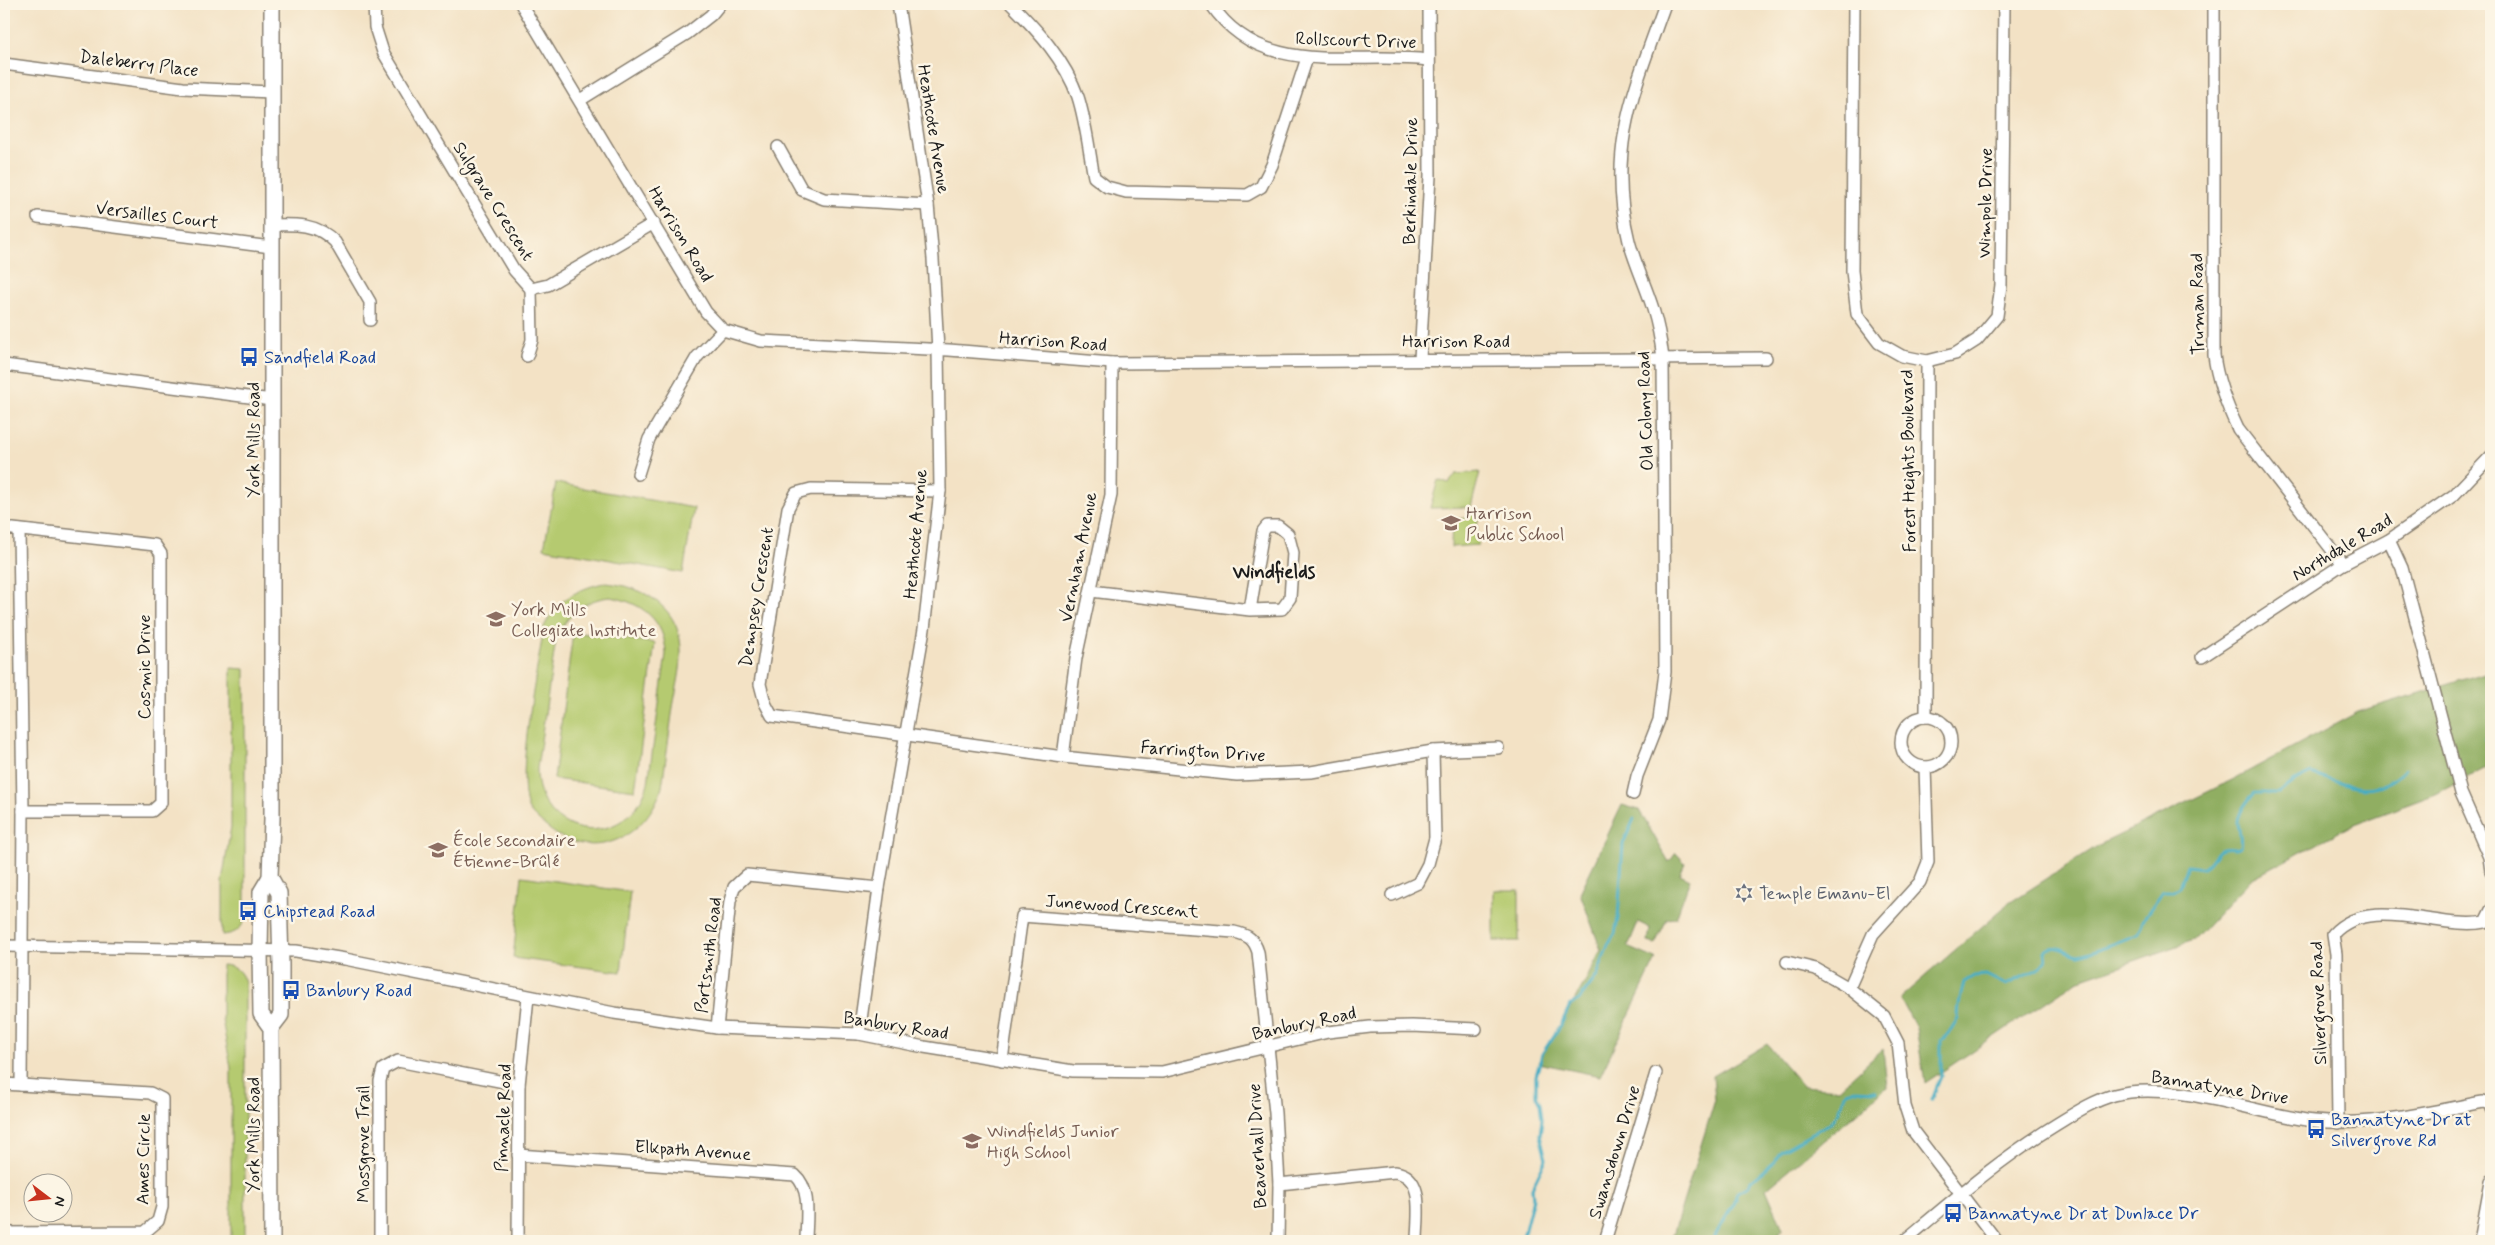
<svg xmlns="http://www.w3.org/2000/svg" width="2495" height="1245" viewBox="0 0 2495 1245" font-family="Mynerve,sans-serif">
	<rect width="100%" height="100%" fill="#fcf5e5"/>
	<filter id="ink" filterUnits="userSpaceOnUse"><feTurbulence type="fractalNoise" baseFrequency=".02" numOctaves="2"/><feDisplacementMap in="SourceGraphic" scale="10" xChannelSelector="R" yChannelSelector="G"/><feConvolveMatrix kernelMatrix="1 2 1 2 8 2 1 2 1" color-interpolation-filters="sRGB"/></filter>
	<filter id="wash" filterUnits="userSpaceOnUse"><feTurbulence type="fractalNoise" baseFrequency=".0096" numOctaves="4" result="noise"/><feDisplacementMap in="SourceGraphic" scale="20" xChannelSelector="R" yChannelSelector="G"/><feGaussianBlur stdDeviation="1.12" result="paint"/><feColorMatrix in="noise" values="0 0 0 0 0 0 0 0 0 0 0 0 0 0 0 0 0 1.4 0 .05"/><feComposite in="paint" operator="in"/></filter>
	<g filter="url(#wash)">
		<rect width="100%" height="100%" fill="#f3e2c5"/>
		<!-- green -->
		<g fill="#b5ca6f" stroke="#687346" fill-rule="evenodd">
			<path d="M 1480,472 L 1471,507 L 1430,508 L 1438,480 L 1449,483 L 1456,474 Z"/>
			<path d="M 556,483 L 694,508 L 683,573 L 544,548 Z"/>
			<path d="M 1476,514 L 1479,517 L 1477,524 L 1478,545 L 1451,547 L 1452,519 L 1468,518 L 1469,515 Z"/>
			<path d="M 604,583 C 644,585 683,609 681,655 C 681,672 676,690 673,707 C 669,734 666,760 662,787 C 647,837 594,864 549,829 C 543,824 531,815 528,808 C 515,774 538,667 544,627 C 556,601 576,589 604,583 ZM 610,597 C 641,602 665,620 666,654 L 648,783 C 628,853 535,841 537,768 L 556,639 C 567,615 582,600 610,597 Z"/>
			<path d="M 573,632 L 655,643 L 635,790 L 554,779 Z"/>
			<path d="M 231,668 L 245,669 L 245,917 C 242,930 235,934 222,935 L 222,881 L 231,827 Z"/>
			<path d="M 522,876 L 630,892 L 621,972 L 513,958 Z"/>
			<rect x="1494" y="890" width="25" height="51"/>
			<path d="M 222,965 C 235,966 241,970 245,983 L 245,1241 L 231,1241 L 231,1068 L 222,1019 Z"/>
		</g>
		<!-- forest -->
		<g fill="#90ae62" stroke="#56653f">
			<path d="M 2491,671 L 2491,767 L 2483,769 L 2436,794 L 2352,825 L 2251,879 L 2194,940 L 2077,981 L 1925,1083 L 1916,1028 L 1900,998 L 2009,903 L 2099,845 L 2232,780 L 2358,712 Z"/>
			<path d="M 1622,805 L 1639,810 L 1669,862 L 1676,853 L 1685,863 L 1680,874 L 1690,879 L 1676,918 L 1667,919 L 1655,944 L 1648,942 L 1650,928 L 1638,922 L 1628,947 L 1656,959 L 1600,1076 L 1538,1063 L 1586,980 L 1601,950 L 1580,893 Z"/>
			<path d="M 1767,1044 L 1803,1086 L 1839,1089 L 1883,1049 L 1887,1087 L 1766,1189 L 1783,1229 L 1772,1241 L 1671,1241 L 1715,1100 L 1713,1076 Z"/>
		</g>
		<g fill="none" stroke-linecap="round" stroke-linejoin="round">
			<!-- stream -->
			<g stroke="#44adc4" stroke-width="3">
				<path d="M 2485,739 L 2491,739"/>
				<path d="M 1932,1099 L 1941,1076 L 1941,1040 C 1950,1035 1951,1027 1958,1019 C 1958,1008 1961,993 1964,982 L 1974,976 L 1986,975 L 2006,985 L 2040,968 L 2046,959 L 2045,951 C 2058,942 2065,953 2078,955 C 2085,955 2129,938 2137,934 L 2146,915 L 2163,891 L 2173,891 L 2180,887 L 2187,866 L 2204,868 C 2219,856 2213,846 2235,849 L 2240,847 C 2242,837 2239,832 2238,823 C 2238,813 2248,799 2255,793 L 2279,793 L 2295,781 L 2311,773 C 2346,785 2375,801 2405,769"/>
				<path d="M 1522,1241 L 1533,1198 L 1532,1188 L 1546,1159 L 1540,1135 L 1542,1120 L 1540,1103 L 1536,1095 L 1536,1076 L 1542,1054 L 1561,1025 L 1570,1005 L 1579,1000 L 1597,976 L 1608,945 L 1615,934 L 1618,918 L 1623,844 L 1634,819"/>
				<path d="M 1713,1241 C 1719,1224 1734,1210 1737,1192 L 1749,1186 L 1751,1181 L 1774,1162 L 1781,1151 L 1830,1123 L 1838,1113 L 1846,1092 L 1854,1090 L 1876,1091"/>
			</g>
		</g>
	</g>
	<g filter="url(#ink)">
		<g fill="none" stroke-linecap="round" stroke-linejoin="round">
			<!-- minor casing -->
			<g stroke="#887f70" stroke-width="14">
				<g id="minor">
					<path d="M 374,4 L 375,27 L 383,52 L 514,270 L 531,289 L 548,285 L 654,223"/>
					<path d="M 521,4 L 706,312 L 723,330 L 761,341 L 949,350 L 1112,363 L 1766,358"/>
					<path d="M 1011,4 C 1038,31 1065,60 1078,97 C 1086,122 1089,151 1094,177 L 1107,187 L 1126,192 L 1247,195 L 1261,187 L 1272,165 L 1307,58"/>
					<path d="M 1211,4 C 1261,80 1353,51 1428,60"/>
					<path d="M 1854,4 L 1852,271 L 1857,314 L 1879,343 L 1902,356 L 1927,361 L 1955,354 L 1977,340 L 1997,316 L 2001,285 L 2004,4"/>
					<path d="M 2214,4 L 2214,355 C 2217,381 2227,406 2238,429 L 2343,564"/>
					<path d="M 4,64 L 183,88 L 272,92"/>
					<path d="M 580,100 L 688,33 L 711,15 L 720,4"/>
					<path d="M 778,147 L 802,190 L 824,199 L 928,205"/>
					<path d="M 38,217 L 271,247"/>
					<path d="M 271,225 C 295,224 317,223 335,242 L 370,302 L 370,320"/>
					<path d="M 527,356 L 532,340 L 531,289"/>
					<path d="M 1420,359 L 1430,176 L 1429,4"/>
					<path d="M 4,365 L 272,400"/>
					<path d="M 638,474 L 649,439 L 697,357 L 723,330"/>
					<path d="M 940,491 L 811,489 L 796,493 L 788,508 L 760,684 L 765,703 L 772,716 L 1063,757 L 1237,775 L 1311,772 L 1433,751 L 1498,748"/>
					<path d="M 4,528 L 155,545 L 161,554 L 161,803 L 152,811 L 23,811"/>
					<path d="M 19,530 L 23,811 L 21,1085"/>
					<path d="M 2389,540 L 2402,568 L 2461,793 L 2489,857 L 2491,871"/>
					<path d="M 1091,591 L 1250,610 L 1282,609 L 1290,598 L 1293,553 L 1288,534 L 1278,526 L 1267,526 L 1263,531 L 1250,610"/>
					<path d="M 2202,657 L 2343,564 L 2389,540 L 2454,495 L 2491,456"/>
					<path d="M 1926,717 L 1927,361"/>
					<circle cx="1926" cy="742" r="25"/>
					<path d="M 1063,757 L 1076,658 L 1111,495 L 1112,363"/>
					<path d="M 1633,794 L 1637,776 L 1659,720 L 1665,672 L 1663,358 C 1661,342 1658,325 1653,309 C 1646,286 1635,264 1629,241 C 1606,149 1635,88 1665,4"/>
					<path d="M 1392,895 L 1418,883 L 1428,864 L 1435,838 L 1433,751"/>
					<path d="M 4,946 L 296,951 L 345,959 L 614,1013 L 717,1028 L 859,1034 L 924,1047 L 1073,1071 L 1162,1072 L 1328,1032 L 1370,1027 L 1412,1026 L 1476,1029"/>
					<path d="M 1787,962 L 1816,969 L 1849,988 L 1884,1016 L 1898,1043 L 1905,1106 L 1913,1131 L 1997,1241"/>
					<path d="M 1849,988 L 1873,934 L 1920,882 L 1928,862 L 1925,767"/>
					<path d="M 717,1028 L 730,901 L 734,887 L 747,875 L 879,888"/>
					<path d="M 859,1034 L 879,888 L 924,629 L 940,491 L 938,350 L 933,259 L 928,205 L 898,4"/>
					<path d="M 1002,1060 L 1022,916 L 1234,932 C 1248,935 1254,939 1258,952 L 1275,1113 L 1279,1184 L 1278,1241"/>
					<path d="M 4,1084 L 150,1093 L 162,1099 L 162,1207 L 158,1221 L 145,1232 L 4,1233"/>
					<path d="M 2338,1123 L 2336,954 L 2333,934 C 2369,894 2442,931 2485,922 L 2491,910"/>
					<path d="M 518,1155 L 795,1175 C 812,1190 806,1220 806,1241"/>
					<path d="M 1279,1184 L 1395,1172 C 1426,1176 1417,1217 1417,1241"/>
					<path d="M 380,1241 L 380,1081 L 383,1069 L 398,1061 L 519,1085"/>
					<path d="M 518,1241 L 519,1085 L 528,997"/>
					<path d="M 1605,1241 L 1656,1073"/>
					<path d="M 1904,1241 C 1953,1200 2001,1158 2057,1124 C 2075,1113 2093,1101 2114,1095 C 2171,1079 2255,1114 2314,1121 C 2371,1127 2427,1112 2483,1102 L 2490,1104 L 2491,1109"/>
					<path d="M 2480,1241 L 2491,1181"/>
				</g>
			</g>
			<!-- major casing -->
			<g stroke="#887f70" stroke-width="18">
				<g id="major">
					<path d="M 272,4 L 272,819 L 270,877 L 261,892 L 260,951 L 261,1014 L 271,1028 L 272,1241"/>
					<path d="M 270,877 L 279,893 L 281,964 L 281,1015 L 271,1028"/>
				</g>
			</g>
			<!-- minor -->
			<use href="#minor" stroke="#fff" stroke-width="11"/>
			<!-- major -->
			<use href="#major" stroke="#fff" stroke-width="15"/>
		</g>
	</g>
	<!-- icons -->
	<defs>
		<g id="bus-bare" transform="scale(1.5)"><path d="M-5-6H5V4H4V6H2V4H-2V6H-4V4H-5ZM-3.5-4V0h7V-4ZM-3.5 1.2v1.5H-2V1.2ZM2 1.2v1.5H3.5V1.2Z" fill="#1a4fb4" stroke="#fcf5e5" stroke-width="2.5" paint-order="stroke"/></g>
		<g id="school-bare" transform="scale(1.5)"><path d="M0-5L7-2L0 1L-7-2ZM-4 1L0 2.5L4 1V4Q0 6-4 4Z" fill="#8d6e63" stroke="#fcf5e5" stroke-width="2.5" paint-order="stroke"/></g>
		<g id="synagogue-bare" transform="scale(1.5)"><path d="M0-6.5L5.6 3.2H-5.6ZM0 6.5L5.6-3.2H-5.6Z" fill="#6b7280" stroke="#fcf5e5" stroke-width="2.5" paint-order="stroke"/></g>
	</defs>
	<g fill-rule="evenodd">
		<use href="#bus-bare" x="249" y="357"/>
		<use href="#school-bare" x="1451" y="523"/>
		<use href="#school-bare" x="496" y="619"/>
		<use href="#school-bare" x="438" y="850"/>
		<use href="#synagogue-bare" x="1744" y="893"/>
		<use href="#bus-bare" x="248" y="911"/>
		<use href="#bus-bare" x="291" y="990"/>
		<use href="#bus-bare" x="2316" y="1129"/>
		<use href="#school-bare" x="972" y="1141"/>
		<use href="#bus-bare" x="1953" y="1213"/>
	</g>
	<g text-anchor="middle" stroke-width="5" stroke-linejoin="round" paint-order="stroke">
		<!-- street labels -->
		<g font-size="18" fill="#1c1c1c" stroke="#fcf5e5">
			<text transform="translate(1356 40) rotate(2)" y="6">Rollscourt Drive</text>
			<text transform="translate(139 63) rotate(7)" y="6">Daleberry Place</text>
			<text transform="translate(934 129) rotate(81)" y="6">Heathcote Avenue</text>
			<text transform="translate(1410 181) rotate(-89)" y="6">Berkindale Drive</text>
			<text transform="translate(494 201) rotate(58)" y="6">Sulgrave Crescent</text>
			<text transform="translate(1985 203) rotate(-89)" y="6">Wimpole Drive</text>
			<text transform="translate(157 215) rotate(7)" y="6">Versailles Court</text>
			<text transform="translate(681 234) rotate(59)" y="6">Harrison Road</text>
			<text transform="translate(2197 304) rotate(-91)" y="6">Truman Road</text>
			<text transform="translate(1053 341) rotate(4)" y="6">Harrison Road</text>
			<text x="1456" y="347">Harrison Road</text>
			<text transform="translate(1645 411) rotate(-92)" y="6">Old Colony Road</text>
			<text transform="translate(253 440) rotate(-90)" y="6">York Mills Road</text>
			<text transform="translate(1908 461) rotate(-91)" y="6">Forest Heights Boulevard</text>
			<text transform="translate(915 534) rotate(-85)" y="6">Heathcote Avenue</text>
			<text transform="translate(2342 547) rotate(-31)" y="6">Northdale Road</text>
			<text transform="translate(1078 557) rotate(-79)" y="6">Vernham Avenue</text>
			<text transform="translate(756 597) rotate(-81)" y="6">Dempsey Crescent</text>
			<text transform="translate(144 667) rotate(-90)" y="6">Cosmic Drive</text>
			<text transform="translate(1203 751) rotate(4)" y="6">Farrington Drive</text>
			<text transform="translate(1122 906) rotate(4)" y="6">Junewood Crescent</text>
			<text transform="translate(708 955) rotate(-83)" y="6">Portsmith Road</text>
			<text transform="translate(2318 1003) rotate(-92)" y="6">Silvergrove Road</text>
			<text transform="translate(1304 1023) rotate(-12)" y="6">Banbury Road</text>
			<text transform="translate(896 1025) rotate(9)" y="6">Banbury Road</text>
			<text transform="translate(2220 1087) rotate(9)" y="6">Bannatyne Drive</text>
			<text transform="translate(503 1118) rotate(-88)" y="6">Pinnacle Road</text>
			<text transform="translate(253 1135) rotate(-90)" y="6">York Mills Road</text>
			<text transform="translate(363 1144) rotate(-90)" y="6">Mossgrove Trail</text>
			<text transform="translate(1257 1146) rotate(-93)" y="6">Beaverhall Drive</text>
			<text transform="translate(693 1150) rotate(4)" y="6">Elkpath Avenue</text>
			<text transform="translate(1614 1152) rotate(-73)" y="6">Swansdown Drive</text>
			<text transform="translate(143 1159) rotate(-89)" y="6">Ames Circle</text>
		</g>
		<!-- transit labels -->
		<g font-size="18" fill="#164399" stroke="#fcf5e5" text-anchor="start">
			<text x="264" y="363">Sandfield Road</text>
			<text x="263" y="917">Chipstead Road</text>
			<text x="306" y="996">Banbury Road</text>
			<text x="2331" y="1125">Bannatyne Dr at<tspan x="2331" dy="21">Silvergrove Rd</tspan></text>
			<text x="1968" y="1219">Bannatyne Dr at Dunlace Dr</text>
		</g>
		<!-- education labels -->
		<g font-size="18" fill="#785e54" stroke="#fcf5e5" text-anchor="start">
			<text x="1466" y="519">Harrison<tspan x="1466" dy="21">Public School</tspan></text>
			<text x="511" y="615">York Mills<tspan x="511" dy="21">Collegiate Institute</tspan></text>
			<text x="453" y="846">École secondaire<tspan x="453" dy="21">Étienne-Brûlé</tspan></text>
			<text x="987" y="1137">Windfields Junior<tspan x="987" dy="21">High School</tspan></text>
		</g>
		<!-- worship labels -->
		<g font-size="18" fill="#5b616d" stroke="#fcf5e5" text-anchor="start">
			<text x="1759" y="899">Temple Emanu-El</text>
		</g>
		<!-- neighbourhood labels -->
		<g font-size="19" font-weight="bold" fill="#1c1c1c" stroke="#fcf5e5">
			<text x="1274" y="578">Windfields</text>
		</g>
	</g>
	<!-- margin -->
	<rect width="2495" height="1245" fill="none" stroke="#fcf5e5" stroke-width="20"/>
	<!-- north arrow -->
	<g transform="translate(48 1198) rotate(106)"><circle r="24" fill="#fcf5e5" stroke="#a29e95"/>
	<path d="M0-4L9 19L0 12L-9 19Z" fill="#c8321e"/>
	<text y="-8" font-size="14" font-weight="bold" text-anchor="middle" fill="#1c1c1c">N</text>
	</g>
</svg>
